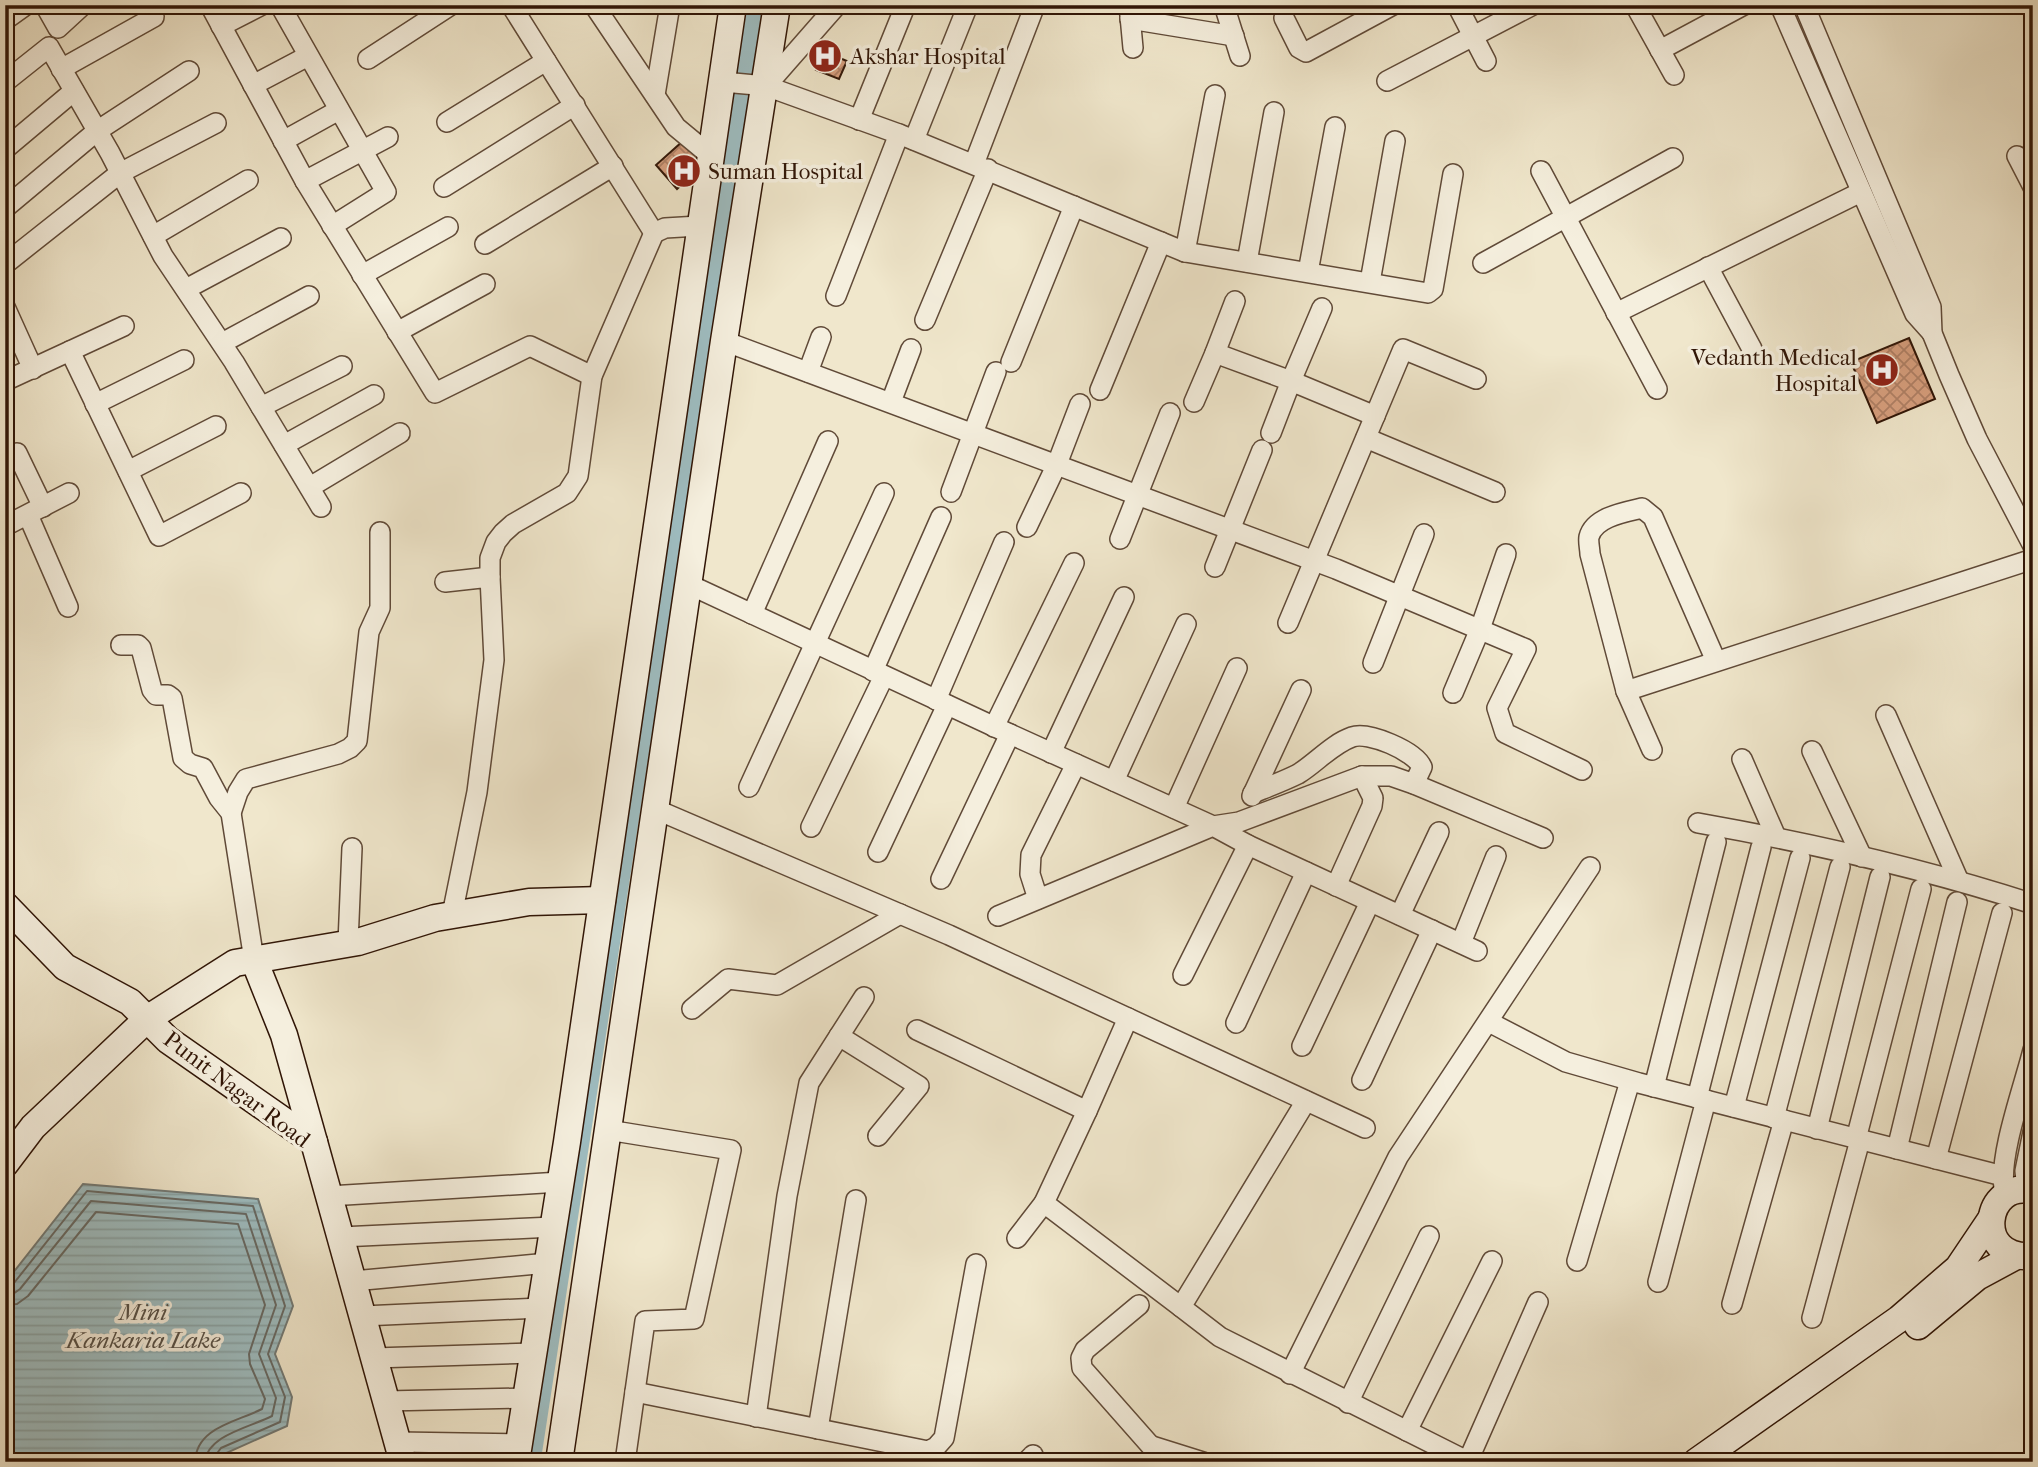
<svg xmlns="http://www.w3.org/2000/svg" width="2038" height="1467" viewBox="0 0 2038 1467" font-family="'IM FELL French Canon',serif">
	<defs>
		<pattern id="water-rules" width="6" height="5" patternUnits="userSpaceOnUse" patternTransform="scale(1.75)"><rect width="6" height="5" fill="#9ebdc1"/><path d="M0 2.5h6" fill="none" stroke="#88a2a4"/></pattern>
		<pattern id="building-cross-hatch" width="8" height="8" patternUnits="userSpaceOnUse" patternTransform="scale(1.75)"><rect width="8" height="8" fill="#d79f7e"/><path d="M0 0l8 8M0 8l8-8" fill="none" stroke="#af8065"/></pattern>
	</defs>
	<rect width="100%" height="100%" fill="#f0e7cc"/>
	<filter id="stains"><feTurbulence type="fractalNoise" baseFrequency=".00286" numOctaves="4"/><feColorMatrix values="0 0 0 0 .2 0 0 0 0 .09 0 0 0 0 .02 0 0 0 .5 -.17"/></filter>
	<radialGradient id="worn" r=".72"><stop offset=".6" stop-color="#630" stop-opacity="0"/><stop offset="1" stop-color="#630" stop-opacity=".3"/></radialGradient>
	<!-- water -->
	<path fill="url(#water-rules)" stroke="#727a76" stroke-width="2" d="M 83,1184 L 258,1199 L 293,1306 L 275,1354 L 292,1397 L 287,1426 L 224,1454 L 220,1462 L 5,1462 L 5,1283 Z"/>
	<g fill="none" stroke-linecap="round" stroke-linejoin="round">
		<!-- shore -->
		<g stroke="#676964" stroke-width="2">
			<path d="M 5,1286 L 14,1283 L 87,1191 L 253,1206 L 285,1306 L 268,1354 L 285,1397 L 280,1422 L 221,1448 L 215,1456 L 214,1462"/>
			<path d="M 5,1295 L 13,1294 L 20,1289 L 91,1201 L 246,1214 L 276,1305 L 259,1354 L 276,1398 L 272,1416 C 251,1427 207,1435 205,1462"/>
			<path d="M 5,1305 L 17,1304 L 28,1296 L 96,1212 L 238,1224 L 265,1305 L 249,1354 L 250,1364 L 265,1399 L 262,1409 C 237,1422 196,1427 195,1462"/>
		</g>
		<!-- canal -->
		<path stroke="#9ebdc1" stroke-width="19" d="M 531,1462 L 754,5"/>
	</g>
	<!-- building -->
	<g fill="url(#building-cross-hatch)" stroke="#301506" stroke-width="2">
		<path d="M 823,51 L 847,61 L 839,79 L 816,70 Z"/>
		<path d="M 683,141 L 704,164 L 677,189 L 656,165 Z"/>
		<path d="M 1909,338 L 1935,399 L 1877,423 L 1851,362 Z"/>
	</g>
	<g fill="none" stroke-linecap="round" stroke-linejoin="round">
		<!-- street casing -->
		<g stroke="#604a38" stroke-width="22">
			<g id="street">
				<path d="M 45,5 L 58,28 L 83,5"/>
				<path d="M 210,5 L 305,181 L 435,393 L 530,346 L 592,376"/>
				<path d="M 280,5 L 386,192 L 332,226"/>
				<path d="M 511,5 L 654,233 L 665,228 L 699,226"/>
				<path d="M 594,5 L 676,127 L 711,156"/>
				<path d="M 1129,5 L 1133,48"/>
				<path d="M 1224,5 L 1240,56"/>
				<path d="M 1457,5 L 1486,61"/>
				<path d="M 1635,5 L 1674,75"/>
				<path d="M 1780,5 L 1915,314 L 1932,333"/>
				<path d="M 1804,5 L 1931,307 L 1932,333 L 1949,375 L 1977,439 L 2033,546"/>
				<path d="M 1284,18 L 1299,48 L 1306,52 L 1393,5"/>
				<path d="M 1130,19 L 1234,36"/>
				<path d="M 5,20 L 26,5"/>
				<path d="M 221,26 L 262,5"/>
				<path d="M 1660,50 L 1744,5"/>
				<path d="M 368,59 L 451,5"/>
				<path d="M 61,69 L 154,17"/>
				<path d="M 1387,81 L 1533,5"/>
				<path d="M 5,82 L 49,47 L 110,153 L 163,256 L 234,362 L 321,507"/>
				<path d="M 723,82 L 766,86 L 899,134 L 1185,252 L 1428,293 L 1433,289 L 1453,174"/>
				<path d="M 253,85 L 308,56"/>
				<path d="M 766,86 L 837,5"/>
				<path d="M 655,95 L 670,5"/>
				<path d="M 859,120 L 904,9"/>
				<path d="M 447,122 L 546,61"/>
				<path d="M 914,140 L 968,5"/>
				<path d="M 283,141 L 339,110"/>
				<path d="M 5,149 L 74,91"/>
				<path d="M 2017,156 L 2033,187"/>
				<path d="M 974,164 L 1035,5"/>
				<path d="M 1541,171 L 1657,389"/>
				<path d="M 305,181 L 388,137"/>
				<path d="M 444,187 L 575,105"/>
				<path d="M 5,208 L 97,131 L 189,71"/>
				<path d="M 153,236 L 248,180"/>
				<path d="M 485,244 L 613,166"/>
				<path d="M 1185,252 L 1215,95"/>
				<path d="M 1247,262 L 1274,112"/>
				<path d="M 1483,263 L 1673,158"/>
				<path d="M 5,264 L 120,173 L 216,123"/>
				<path d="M 1708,267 L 1752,349"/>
				<path d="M 1308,272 L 1335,127"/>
				<path d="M 362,275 L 448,227"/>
				<path d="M 1370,282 L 1395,141"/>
				<path d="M 186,289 L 281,238"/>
				<path d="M 836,296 L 899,134"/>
				<path d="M 5,307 L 33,369"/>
				<path d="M 1616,313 L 1861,192"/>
				<path d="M 925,320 L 988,169"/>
				<path d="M 397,332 L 485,284"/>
				<path d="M 724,341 L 1336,569 L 1526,649 L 1497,708 L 1505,733 L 1582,770"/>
				<path d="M 222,343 L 309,296"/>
				<path d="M 70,351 L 159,536 L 241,493"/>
				<path d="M 1215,353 L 1235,301"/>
				<path d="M 1011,362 L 1074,206"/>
				<path d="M 808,372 L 821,337"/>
				<path d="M 5,381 L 124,326"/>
				<path d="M 1100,390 L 1161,242"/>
				<path d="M 891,402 L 911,349"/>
				<path d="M 1194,402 L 1215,353 L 1291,381 L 1322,308"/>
				<path d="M 95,404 L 184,360"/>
				<path d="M 261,407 L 342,366"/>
				<path d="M 1271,433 L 1291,381 L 1375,416"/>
				<path d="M 1366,438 L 1495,492"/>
				<path d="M 284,445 L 374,395"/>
				<path d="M 17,453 L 43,507"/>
				<path d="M 128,471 L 216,426"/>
				<path d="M 310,487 L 400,433"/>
				<path d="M 951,492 L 996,372"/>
				<path d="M 28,515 L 68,607"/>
				<path d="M 5,526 L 69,493"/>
				<path d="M 1027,527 L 1057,464 L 1080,404"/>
				<path d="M 1120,539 L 1170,413"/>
				<path d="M 1215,567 L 1262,450"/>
				<path d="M 490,577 L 490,558 L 496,542 L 503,533 L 513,524 L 567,493 L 578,476 L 592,376 L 654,233"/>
				<path d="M 445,582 L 490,577 L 494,660 L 477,792 L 452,915"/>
				<path d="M 688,584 L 1010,734 L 1213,826 L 1239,822 L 1362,776 L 1391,776 L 1414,784 L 1543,838"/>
				<path d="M 752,614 L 828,441"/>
				<path d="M 1288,623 L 1403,349 L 1476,379"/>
				<path d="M 121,645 L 138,645 L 141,648 L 152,690 L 156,695 L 168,695 L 172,698 L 183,758 L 190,764 L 203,768 L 219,798 L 231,813 L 254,960"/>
				<path d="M 1373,663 L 1424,534"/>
				<path d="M 873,671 L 941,517"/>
				<path d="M 1626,691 L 2033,559"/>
				<path d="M 1453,693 L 1480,629 L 1506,554"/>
				<path d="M 936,700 L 1004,542"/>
				<path d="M 1886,715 L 1958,879"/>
				<path d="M 994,727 L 1074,563"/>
				<path d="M 1652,750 L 1626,691 L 1590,554 C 1590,549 1588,542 1589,537 C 1594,517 1625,512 1642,508 L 1653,517 L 1716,661"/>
				<path d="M 1812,751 L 1862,857"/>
				<path d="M 1051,753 L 1124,597"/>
				<path d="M 1742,759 L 1776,837"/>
				<path d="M 1114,781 L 1186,624"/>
				<path d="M 749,787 L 884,493"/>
				<path d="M 1253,793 C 1268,787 1284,781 1298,774 C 1316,763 1332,744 1352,737 C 1368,731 1415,751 1422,767 L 1414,784"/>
				<path d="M 1252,796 L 1301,690"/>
				<path d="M 1174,808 L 1237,668"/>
				<path d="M 655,809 L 949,935 L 1365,1128"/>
				<path d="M 231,813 L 238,792 L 246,779 L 338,754 L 350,748 L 357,741 L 369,632 L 380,608 L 380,532"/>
				<path d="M 1698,823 C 1811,843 1923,868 2033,904"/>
				<path d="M 811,827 L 884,676"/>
				<path d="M 878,852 L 947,705"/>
				<path d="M 941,879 L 1010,734"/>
				<path d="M 1336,886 L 1372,806 L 1373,798 L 1362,776"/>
				<path d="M 1038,899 L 1030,874 L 1031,855 L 1076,764"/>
				<path d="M 1400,915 L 1439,832"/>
				<path d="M 998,916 L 1213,826 L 1248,845 L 1477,951"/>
				<path d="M 348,943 L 352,848"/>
				<path d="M 1461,943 L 1496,856"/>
				<path d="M 1183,975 L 1248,845"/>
				<path d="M 692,1009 L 728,979 L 777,985 L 900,914"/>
				<path d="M 1128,1018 L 1087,1111 L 1044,1203 L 1181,1307"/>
				<path d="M 1489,1022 L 1566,1062 L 1639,1083 L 2003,1176"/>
				<path d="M 1236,1023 L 1306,872"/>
				<path d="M 917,1030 L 1087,1111"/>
				<path d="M 839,1036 L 919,1086 L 878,1136"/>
				<path d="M 1302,1046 L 1370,902"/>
				<path d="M 1362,1080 L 1432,930"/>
				<path d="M 1654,1087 L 1716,842"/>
				<path d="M 1697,1098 L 1761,847"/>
				<path d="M 1306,1101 L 1181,1307 L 1220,1337 L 1469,1462"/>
				<path d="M 1734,1107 L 1800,858"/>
				<path d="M 1774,1118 L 1840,867"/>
				<path d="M 1817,1129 L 1880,877"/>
				<path d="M 608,1130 L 731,1150 L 694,1319 L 645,1321 L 625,1462"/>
				<path d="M 1856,1139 L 1921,889"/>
				<path d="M 1897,1149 L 1957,902"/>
				<path d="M 1936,1159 L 2002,913"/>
				<path d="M 2004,1188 C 1999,1154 2024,1086 2033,1050"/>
				<path d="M 2027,1189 L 2025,1171 L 2033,1132"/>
				<path d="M 329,1196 L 560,1182"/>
				<path d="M 341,1237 L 553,1227"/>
				<path d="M 1017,1238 L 1044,1203"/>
				<path d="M 1577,1261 L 1630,1081"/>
				<path d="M 353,1281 L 548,1263"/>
				<path d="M 1658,1282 L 1706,1100"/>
				<path d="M 1732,1304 L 1784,1120"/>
				<path d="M 1139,1305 L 1085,1350 L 1081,1358 L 1082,1368 L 1165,1462"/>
				<path d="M 363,1316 L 540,1308"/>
				<path d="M 1812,1318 L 1860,1140"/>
				<path d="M 374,1358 L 533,1353"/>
				<path d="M 1290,1374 L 1398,1157 L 1590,867"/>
				<path d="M 635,1392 L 928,1451 L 936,1447 L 944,1438 L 976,1264"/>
				<path d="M 386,1401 L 526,1398"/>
				<path d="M 1348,1403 L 1429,1236"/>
				<path d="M 756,1417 L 787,1196 L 809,1083 L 864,997"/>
				<path d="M 818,1429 L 856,1200"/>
				<path d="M 1407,1431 L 1492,1261"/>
				<path d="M 398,1442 L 519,1444"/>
				<path d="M 1152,1446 L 1203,1462"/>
				<path d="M 1468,1461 L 1538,1302"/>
				<path d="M 1026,1462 L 1033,1455"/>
			</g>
		</g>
		<!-- secondary casing -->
		<g stroke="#301506" stroke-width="29">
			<g id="secondary">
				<path d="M 5,905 L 65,967 L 130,1002 L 168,1040 L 314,1142 L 403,1462"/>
				<path d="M 254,960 L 284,1035 L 314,1142"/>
				<path d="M 5,1164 L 33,1127 L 147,1019 L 235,963 L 358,942 L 435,918 L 529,902 L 602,900"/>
				<path d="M 2031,1256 C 1972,1260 1984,1178 2033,1191"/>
				<path d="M 1918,1326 L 1977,1277 L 2016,1256"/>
				<path d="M 516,1462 L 567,1142 L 733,5"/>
				<path d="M 559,1462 L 724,341 L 777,5"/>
				<path d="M 1696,1462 L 1899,1319 L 1958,1268 L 1991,1219"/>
			</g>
		</g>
		<!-- street -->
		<use href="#street" stroke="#f5efde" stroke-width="19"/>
		<!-- secondary -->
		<use href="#secondary" stroke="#f5efde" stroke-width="26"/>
	</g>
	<!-- icons -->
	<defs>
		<g id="hospital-disc" transform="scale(1.75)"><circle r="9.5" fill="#8f2418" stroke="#f5efde"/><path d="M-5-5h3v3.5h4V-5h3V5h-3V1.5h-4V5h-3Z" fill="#fff"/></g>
	</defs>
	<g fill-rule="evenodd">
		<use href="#hospital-disc" x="825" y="56"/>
		<use href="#hospital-disc" x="684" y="171"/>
		<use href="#hospital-disc" x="1882" y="370"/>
	</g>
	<g text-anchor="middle" stroke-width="7" stroke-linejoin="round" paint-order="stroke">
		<!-- poi labels -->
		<g font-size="23" fill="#301506" stroke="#f5efde" text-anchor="start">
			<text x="850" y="64">Akshar Hospital</text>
			<text x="708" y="179">Suman Hospital</text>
			<text x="1857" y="365" text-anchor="end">Vedanth Medical<tspan x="1857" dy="26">Hospital</tspan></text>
		</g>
		<!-- street labels -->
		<g font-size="23" fill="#301506" stroke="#f5efde">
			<text transform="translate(237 1089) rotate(37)" y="8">Punit Nagar Road</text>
		</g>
		<!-- water labels -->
		<g font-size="24" font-style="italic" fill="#565047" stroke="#f5efde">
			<text x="143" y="1320">Mini<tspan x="143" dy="28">Kankaria Lake</tspan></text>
		</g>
	</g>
	<!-- margin -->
	<rect width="2038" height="1467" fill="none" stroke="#f0e7cc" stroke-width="28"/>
	<rect x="7" y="7" width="2024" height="1453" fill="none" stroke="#301506" stroke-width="3.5"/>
	<rect x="14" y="14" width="2010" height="1439" fill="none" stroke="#301506" stroke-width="2"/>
	<rect width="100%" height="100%" filter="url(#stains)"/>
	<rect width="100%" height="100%" fill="url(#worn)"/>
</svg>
